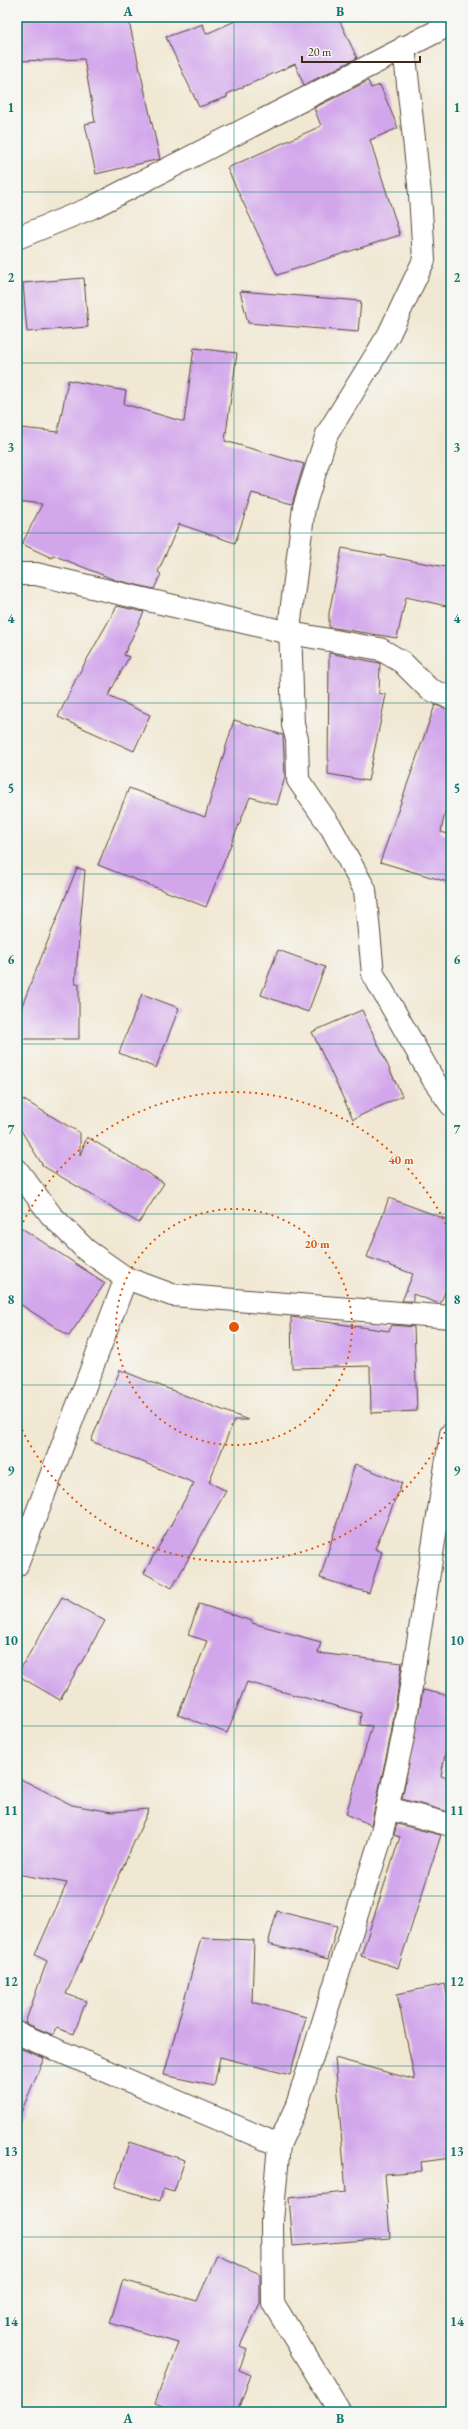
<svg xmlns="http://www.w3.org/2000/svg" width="468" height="2429" viewBox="0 0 468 2429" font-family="'EB Garamond',serif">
	<rect width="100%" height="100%" fill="#f6f6f2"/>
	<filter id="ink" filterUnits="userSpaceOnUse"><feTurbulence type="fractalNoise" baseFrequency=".025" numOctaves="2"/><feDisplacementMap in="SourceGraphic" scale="8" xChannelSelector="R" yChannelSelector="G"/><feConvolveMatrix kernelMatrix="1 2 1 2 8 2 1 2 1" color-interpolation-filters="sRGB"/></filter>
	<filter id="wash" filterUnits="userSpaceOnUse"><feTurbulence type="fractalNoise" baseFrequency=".012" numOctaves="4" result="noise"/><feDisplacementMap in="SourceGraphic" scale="16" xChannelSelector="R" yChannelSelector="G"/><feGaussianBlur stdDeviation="0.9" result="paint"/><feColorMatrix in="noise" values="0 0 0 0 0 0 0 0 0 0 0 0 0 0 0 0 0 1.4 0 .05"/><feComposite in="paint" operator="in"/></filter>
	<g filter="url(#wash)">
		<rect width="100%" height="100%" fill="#f1e8d3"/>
		<g id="blocks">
			<!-- building -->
			<g fill="#d2a6eb">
				<path d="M 17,17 L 128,17 L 160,159 L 96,174 L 85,124 L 95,122 L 84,59 L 17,61 Z"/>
				<path d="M 244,17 L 338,17 L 357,58 L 304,85 L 295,64 L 227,94 L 227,97 L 199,107 L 166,37 L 203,24 L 206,34 Z"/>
				<path d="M 368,81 L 371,88 L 380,85 L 398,128 L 370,140 L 400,235 L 277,275 L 227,168 L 321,126 L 314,108 Z"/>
				<path d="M 84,278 L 88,327 L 27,332 L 23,283 Z"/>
				<path d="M 240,291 L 361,301 L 358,332 L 248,323 Z"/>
				<path d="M 194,348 L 237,353 L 225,441 L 304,464 L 292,504 L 252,493 L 235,543 L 179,524 L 158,572 L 161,574 L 154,589 L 115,580 L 53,555 L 52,558 L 22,544 L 42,504 L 17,501 L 17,459 L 21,428 L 58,432 L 68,380 L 126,391 L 124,404 L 184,422 Z"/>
				<path d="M 342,548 L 451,568 L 451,607 L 406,597 L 397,638 L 329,627 L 329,613 Z"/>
				<path d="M 117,606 L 144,612 L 124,655 L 129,657 L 108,696 L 150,715 L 134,751 L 58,717 L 76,679 Z"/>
				<path d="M 329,653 L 380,663 L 379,693 L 386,695 L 368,781 L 328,774 Z"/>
				<path d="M 435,705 L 451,710 L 451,781 L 441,832 L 451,835 L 451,883 L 380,862 Z"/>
				<path d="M 234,720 L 283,735 L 285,777 L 277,805 L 250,797 L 206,907 L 98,865 L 129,788 L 205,817 Z"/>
				<path d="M 77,868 L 85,870 L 75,984 L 79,984 L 79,1039 L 17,1039 L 17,1018 Z"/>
				<path d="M 278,950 L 325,967 L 308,1012 L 261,995 Z"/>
				<path d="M 142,994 L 179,1008 L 156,1068 L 119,1053 Z"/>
				<path d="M 362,1010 L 402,1096 L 353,1119 L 312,1032 Z"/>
				<path d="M 17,1096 L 80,1133 L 80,1155 L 87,1137 L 164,1183 L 139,1223 L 43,1166 L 17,1124 Z"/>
				<path d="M 389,1198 L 451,1221 L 451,1277 L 440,1304 L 413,1294 L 413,1301 L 402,1301 L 413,1274 L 367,1257 Z"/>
				<path d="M 17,1225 L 105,1283 L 69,1336 L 17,1302 Z"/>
				<path d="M 291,1317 L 389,1331 L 392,1325 L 414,1327 L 417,1411 L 371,1413 L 370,1366 L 292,1368 Z"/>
				<path d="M 120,1370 L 248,1420 L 234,1420 L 209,1482 L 226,1491 L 172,1588 L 144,1573 L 194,1483 L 91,1441 Z"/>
				<path d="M 355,1464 L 402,1483 L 375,1549 L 382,1552 L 369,1593 L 320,1578 Z"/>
				<path d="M 62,1597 L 105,1621 L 60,1700 L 17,1675 Z"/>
				<path d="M 199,1604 L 252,1621 L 252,1623 L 321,1642 L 318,1653 L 402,1663 L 391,1735 L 371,1825 L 346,1814 L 372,1726 L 360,1725 L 361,1713 L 247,1682 L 227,1733 L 178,1715 L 207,1641 L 188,1635 Z"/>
				<path d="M 423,1690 L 451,1696 L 451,1723 L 441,1776 L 451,1779 L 449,1812 L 402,1799 Z"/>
				<path d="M 17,1777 L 72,1805 L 112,1812 L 149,1809 L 66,1994 L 86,2001 L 74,2034 L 56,2028 L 53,2035 L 25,2023 L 47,1961 L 35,1955 L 67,1883 L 17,1874 Z"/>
				<path d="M 397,1824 L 441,1835 L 398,1968 L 361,1956 L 400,1837 L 394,1835 Z"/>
				<path d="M 277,1911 L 337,1926 L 328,1959 L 268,1944 Z"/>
				<path d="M 201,1938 L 254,1940 L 252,2002 L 306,2017 L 290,2075 L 220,2057 L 214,2086 L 164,2075 Z"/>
				<path d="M 445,1984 L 451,2014 L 451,2158 L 421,2162 L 422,2171 L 385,2174 L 390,2238 L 293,2246 L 289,2198 L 346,2192 L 335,2058 L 415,2080 L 397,1994 Z"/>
				<path d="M 17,2047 L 44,2058 L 19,2117 L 17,2116 Z"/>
				<path d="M 129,2142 L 185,2160 L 174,2192 L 163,2189 L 160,2201 L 115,2187 Z"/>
				<path d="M 217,2255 L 260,2274 L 260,2303 L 240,2346 L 247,2349 L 239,2370 L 251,2375 L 237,2412 L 179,2412 L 155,2403 L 178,2343 L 110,2323 L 123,2280 L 197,2301 Z"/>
			</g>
		</g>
	</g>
	<g filter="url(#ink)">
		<use href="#blocks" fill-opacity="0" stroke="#564639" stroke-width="1"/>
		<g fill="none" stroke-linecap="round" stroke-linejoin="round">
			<!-- minor casing -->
			<g stroke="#564639" stroke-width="24">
				<g id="minor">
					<path d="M 404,47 L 420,194 L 424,260 L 389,334 L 327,434 L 304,507 L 290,621 L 293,725 L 297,739 L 298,780 L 332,829 L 365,890 L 373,974 L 433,1079 L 451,1105"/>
					<path d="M 17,238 L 91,208 L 451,24"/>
					<path d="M 17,574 L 36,574 L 290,633 L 380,649 L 402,662 L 429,689 L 451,698"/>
					<path d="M 17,1170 L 51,1215 L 86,1250 L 126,1278 L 172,1295 L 451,1317"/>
					<path d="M 17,1565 L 126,1278"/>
					<path d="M 387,1808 L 451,1825"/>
					<path d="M 17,2033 L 279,2145"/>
					<path d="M 340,2412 L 273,2303 L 272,2221 L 279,2145 L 297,2105 L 380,1841 L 403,1737 L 451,1434"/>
				</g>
			</g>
			<!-- minor -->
			<use href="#minor" stroke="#fff" stroke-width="22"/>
		</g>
	</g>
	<!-- grid -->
	<path fill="none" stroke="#0f766e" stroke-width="1" stroke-opacity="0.55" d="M 234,17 L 234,2412M 17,192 L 451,192M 17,363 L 451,363M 17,533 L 451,533M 17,703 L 451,703M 17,874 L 451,874M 17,1044 L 451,1044M 17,1214 L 451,1214M 17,1385 L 451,1385M 17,1555 L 451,1555M 17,1726 L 451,1726M 17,1896 L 451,1896M 17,2066 L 451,2066M 17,2237 L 451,2237"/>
	<!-- distance rings -->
	<g fill="none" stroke="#df570d" stroke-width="2" stroke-dasharray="2 4">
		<circle cx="234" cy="1327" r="118"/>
		<path d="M450 1421A236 236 0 0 1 18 1421M18 1233A236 236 0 0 1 450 1233"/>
	</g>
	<circle cx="234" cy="1327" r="6" fill="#df570d" stroke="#f6f6f2" stroke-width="2"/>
	<g font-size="12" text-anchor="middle" font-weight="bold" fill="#df570d" stroke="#f6f6f2" stroke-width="3" stroke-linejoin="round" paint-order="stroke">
		<text x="401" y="1164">40 m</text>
		<text x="317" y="1248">20 m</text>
	</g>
	<!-- margin -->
	<rect width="468" height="2429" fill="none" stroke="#f6f6f2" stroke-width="44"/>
	<!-- scale -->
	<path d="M302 56v6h118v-6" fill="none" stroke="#3b2a1e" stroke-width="2"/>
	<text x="308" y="56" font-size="12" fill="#3b2a1e" stroke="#f6f6f2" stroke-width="3" paint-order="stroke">20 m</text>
	<rect x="22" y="22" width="424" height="2385" fill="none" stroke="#0f766e" stroke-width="1.5"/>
	<g font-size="13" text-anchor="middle" font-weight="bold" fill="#0f766e">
		<text x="128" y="16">A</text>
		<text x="340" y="16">B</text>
		<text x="11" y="112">1</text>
		<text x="457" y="112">1</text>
		<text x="11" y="282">2</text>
		<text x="457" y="282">2</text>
		<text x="11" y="452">3</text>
		<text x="457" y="452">3</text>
		<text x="11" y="623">4</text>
		<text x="457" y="623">4</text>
		<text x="11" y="793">5</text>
		<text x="457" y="793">5</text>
		<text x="11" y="964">6</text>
		<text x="457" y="964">6</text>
		<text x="11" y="1134">7</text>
		<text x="457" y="1134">7</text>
		<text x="11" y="1304">8</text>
		<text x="457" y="1304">8</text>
		<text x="11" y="1475">9</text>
		<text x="457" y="1475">9</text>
		<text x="11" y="1645">10</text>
		<text x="457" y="1645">10</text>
		<text x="11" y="1815">11</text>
		<text x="457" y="1815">11</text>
		<text x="11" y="1986">12</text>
		<text x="457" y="1986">12</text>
		<text x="11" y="2156">13</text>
		<text x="457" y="2156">13</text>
		<text x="11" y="2326">14</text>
		<text x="457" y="2326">14</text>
		<text x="128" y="2423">A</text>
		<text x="340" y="2423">B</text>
	</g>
</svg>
